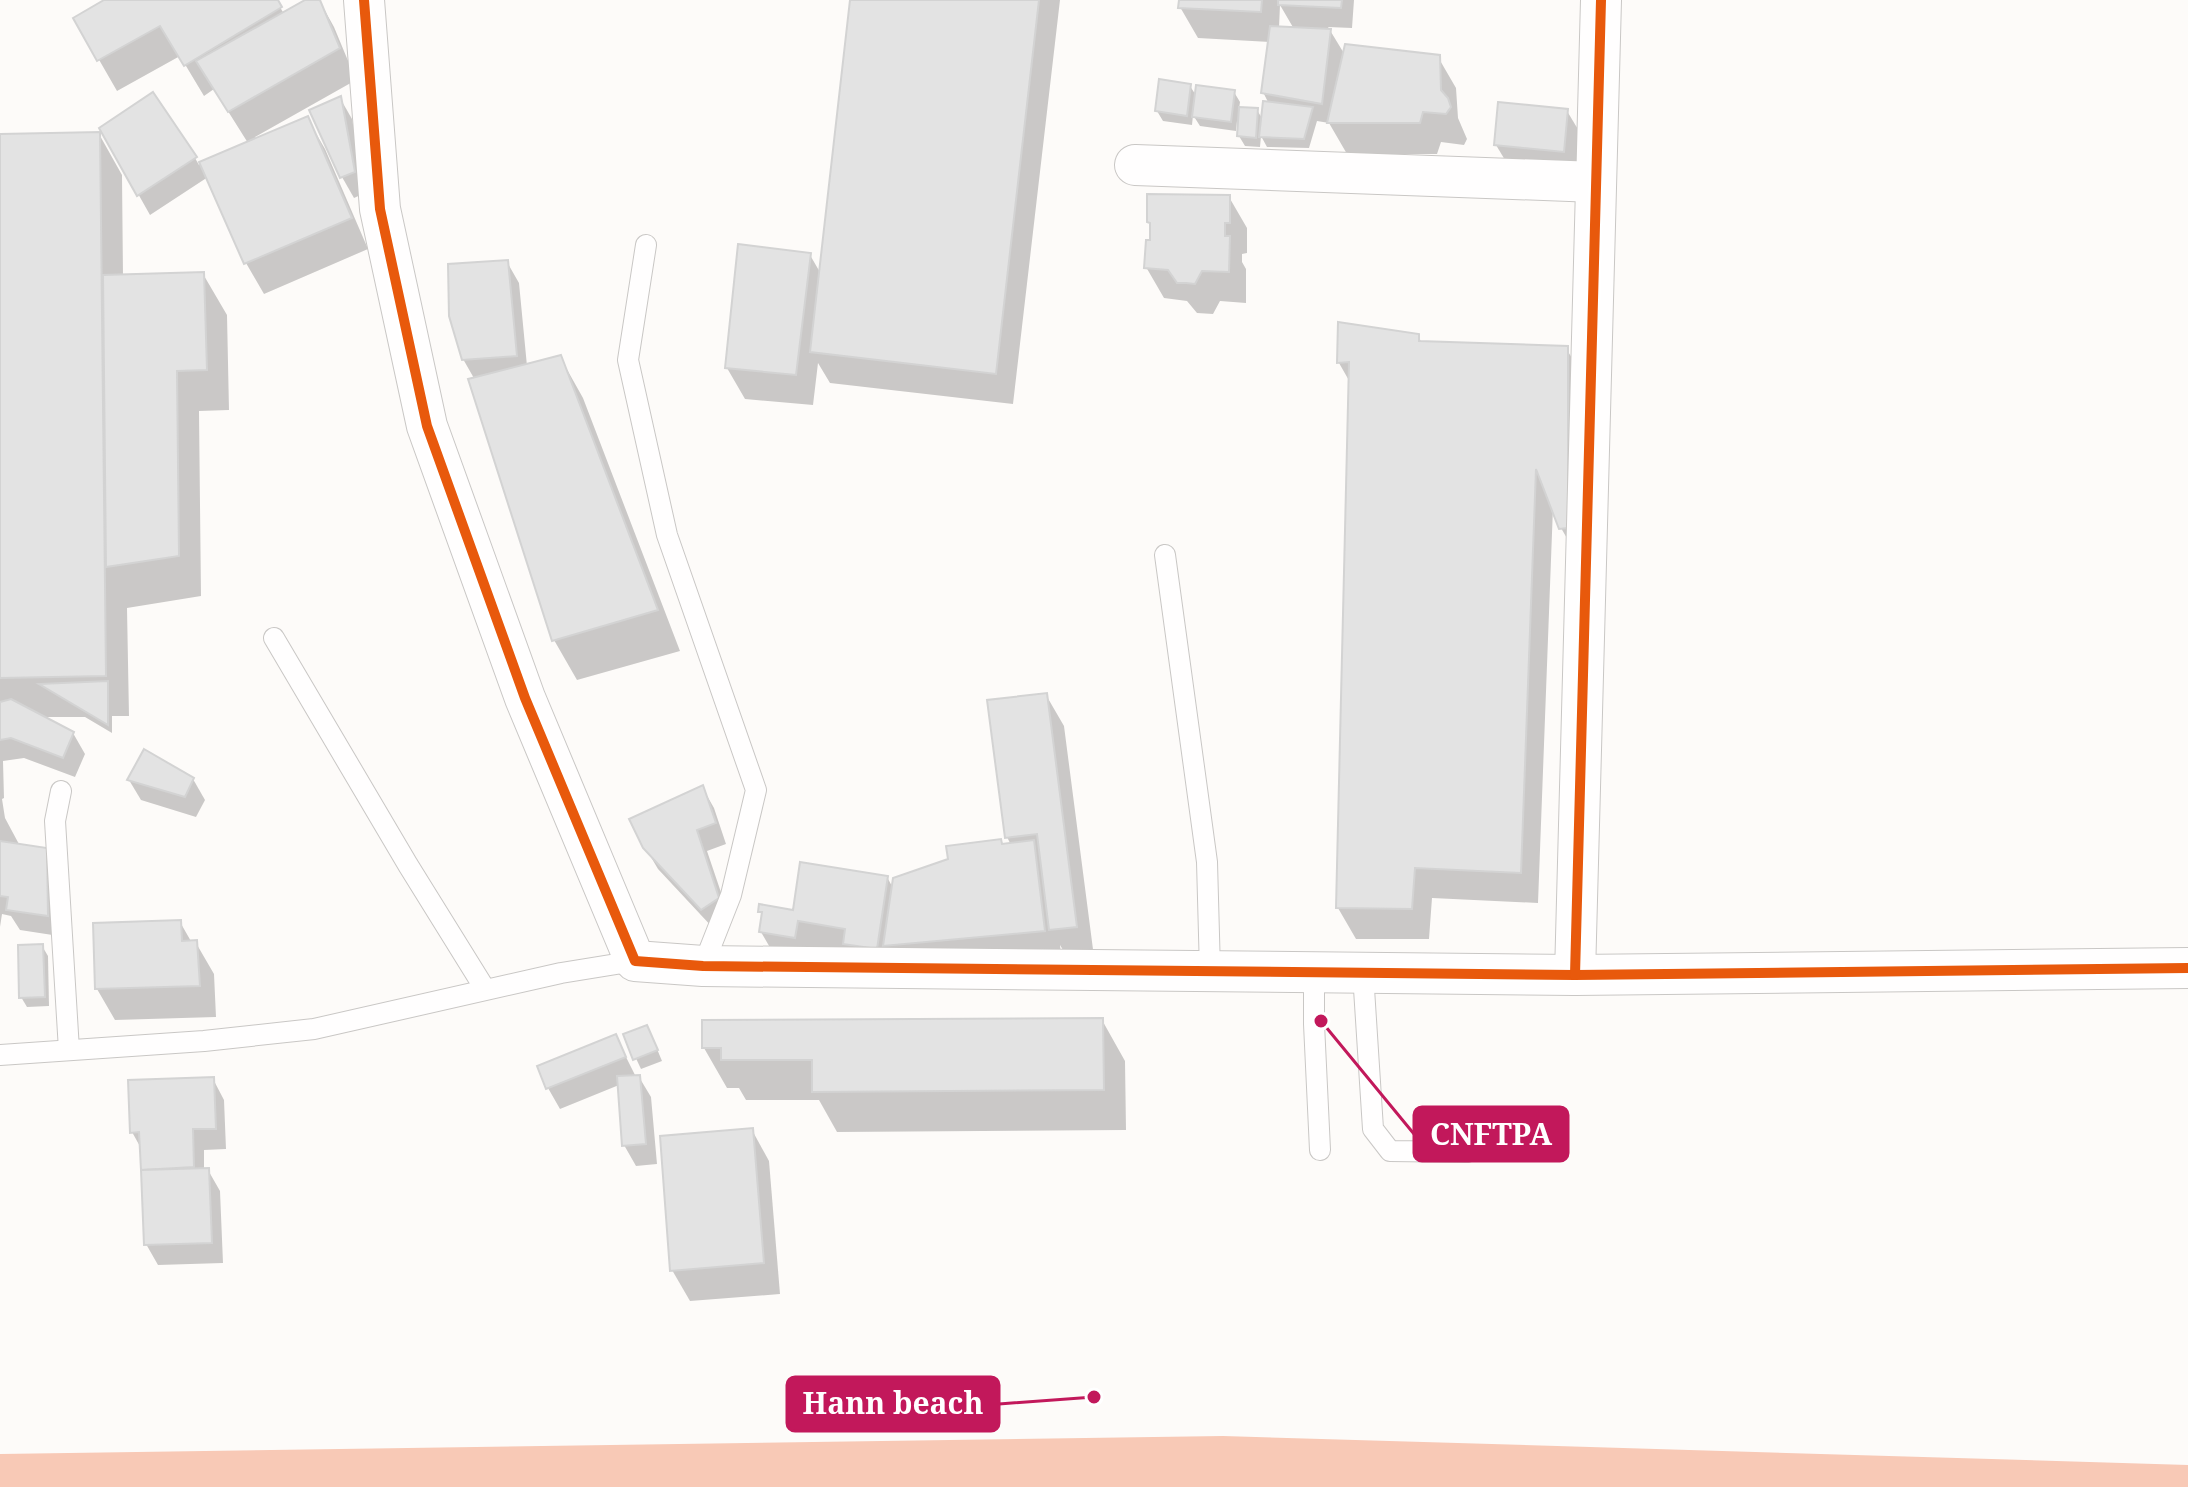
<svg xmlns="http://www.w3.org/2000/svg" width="2188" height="1487" viewBox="0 0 2188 1487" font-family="'Noto Serif',serif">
	<rect width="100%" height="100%" fill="#fdfbf9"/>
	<!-- water -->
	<path fill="#f8c9b6" d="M 1223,1436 L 2188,1465 L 2188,1487 L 0,1487 L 0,1454 Z"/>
	<!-- shadow -->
	<g fill="#0003" fill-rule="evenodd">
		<path d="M 108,0 L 276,0 L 284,14 L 309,0 L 319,0 L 334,27 L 356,80 L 255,137 L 256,140 L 307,118 L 325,149 L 368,249 L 264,294 L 246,263 L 208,177 L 150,215 L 101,128 L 195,158 L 199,165 L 248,143 L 214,89 L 204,96 L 180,56 L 117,91 L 75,18 Z"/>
		<path d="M 852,0 L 1060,0 L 1013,404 L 830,383 L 818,363 L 813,405 L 745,399 L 727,368 L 810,255 L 821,274 Z"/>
		<path d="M 1181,0 L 1354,0 L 1352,28 L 1328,27 L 1345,55 L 1438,57 L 1456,88 L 1458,118 L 1467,139 L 1464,145 L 1441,142 L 1437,154 L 1347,154 L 1329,123 L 1317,121 L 1309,148 L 1267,147 L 1261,136 L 1260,147 L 1245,146 L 1239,136 L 1240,121 L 1237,121 L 1236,131 L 1200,126 L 1193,115 L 1192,125 L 1163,121 L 1157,111 L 1190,86 L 1197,97 L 1234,92 L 1240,102 L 1239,109 L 1257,110 L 1263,120 L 1269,104 L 1263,92 L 1270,42 L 1198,38 L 1180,7 ZM 1280,5 L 1294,29 L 1279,28 Z"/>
		<path d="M 340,98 L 352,119 L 365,193 L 354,198 L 342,177 Z"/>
		<path d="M 1567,111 L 1579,131 L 1575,172 L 1508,165 L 1496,145 Z"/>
		<path d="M 99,134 L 122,175 L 123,276 L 203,274 L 227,315 L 229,410 L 199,411 L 201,596 L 127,608 L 129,716 L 112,716 L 112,733 L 85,717 L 42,717 L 73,733 L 85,754 L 75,777 L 24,758 L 3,761 L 4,798 L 2,799 L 5,818 L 20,846 L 46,850 L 58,870 L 59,936 L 20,930 L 11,916 L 2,914 L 0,927 L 0,136 Z"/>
		<path d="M 1229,197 L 1247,228 L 1247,253 L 1242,254 L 1242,262 L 1246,269 L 1246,303 L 1220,301 L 1213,314 L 1197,313 L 1187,301 L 1164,298 L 1146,267 L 1152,242 L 1152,227 L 1149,222 Z"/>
		<path d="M 507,262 L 519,283 L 527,366 L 560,357 L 583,398 L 680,651 L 577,680 L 554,640 L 475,380 L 463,359 Z"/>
		<path d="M 1340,324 L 1418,336 L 1422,343 L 1566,348 L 1584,379 L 1579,559 L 1561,528 L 1553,507 L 1538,903 L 1432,898 L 1429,939 L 1356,939 L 1338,908 L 1351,384 L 1339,363 Z"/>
		<path d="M 1046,695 L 1064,726 L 1094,957 L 1069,960 L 1060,945 L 1062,962 L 779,963 L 761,932 L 763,917 L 760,911 L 794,912 L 887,877 L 893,888 L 1003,846 L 1011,845 L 1007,837 Z"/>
		<path d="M 193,779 L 205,800 L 196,817 L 141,800 L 129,780 Z"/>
		<path d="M 702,787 L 714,808 L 726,844 L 707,851 L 730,919 L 714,929 L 658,869 L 645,847 Z"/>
		<path d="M 180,922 L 192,943 L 196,943 L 214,974 L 216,1017 L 115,1020 L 97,989 Z"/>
		<path d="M 42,946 L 48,956 L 49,1006 L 27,1007 L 21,997 Z"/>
		<path d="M 1102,1020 L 1125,1061 L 1126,1130 L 837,1132 L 819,1100 L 746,1100 L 739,1088 L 727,1088 L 704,1048 Z"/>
		<path d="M 625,1035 L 652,1037 L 662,1061 L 641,1069 Z"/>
		<path d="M 616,1037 L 636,1077 L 639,1077 L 651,1097 L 657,1164 L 636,1166 L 624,1145 L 619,1085 L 560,1109 L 548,1088 Z"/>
		<path d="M 213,1079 L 224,1100 L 226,1149 L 204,1150 L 204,1170 L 208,1170 L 220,1191 L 223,1263 L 158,1265 L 146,1244 L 142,1150 L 132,1132 Z"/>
		<path d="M 752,1130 L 769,1161 L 780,1294 L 690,1301 L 672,1270 Z"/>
	</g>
	<!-- building -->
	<g fill="#e3e3e3" stroke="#d3d3d3" stroke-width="2">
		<path d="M 104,0 L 278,0 L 282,7 L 184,66 L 160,26 L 97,61 L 73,18 Z"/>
		<path d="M 305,0 L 320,0 L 340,48 L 228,112 L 196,61 Z"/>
		<path d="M 850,0 L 1039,0 L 996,374 L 810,352 Z"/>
		<path d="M 1179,0 L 1262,0 L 1261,12 L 1178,8 Z"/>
		<path d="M 1278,0 L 1342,0 L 1341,8 L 1278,5 Z"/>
		<path d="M 1270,26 L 1331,29 L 1322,104 L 1261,93 Z"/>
		<path d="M 1345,44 L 1440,55 L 1441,90 L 1448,98 L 1451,107 L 1446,114 L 1423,112 L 1420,123 L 1327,123 Z"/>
		<path d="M 1159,79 L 1191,84 L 1187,116 L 1155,111 Z"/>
		<path d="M 1196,85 L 1235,90 L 1231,122 L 1192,117 Z"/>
		<path d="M 153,92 L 197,157 L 137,196 L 99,128 Z"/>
		<path d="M 341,96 L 355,172 L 340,178 L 309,110 Z"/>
		<path d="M 1263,101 L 1313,107 L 1304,139 L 1259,137 Z"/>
		<path d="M 1498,102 L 1568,109 L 1564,152 L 1494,145 Z"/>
		<path d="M 1239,107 L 1258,108 L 1256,138 L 1237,136 Z"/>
		<path d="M 308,116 L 352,218 L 244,264 L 199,162 Z"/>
		<path d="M 100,132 L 106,676 L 0,678 L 0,134 Z"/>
		<path d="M 1147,194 L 1230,195 L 1230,223 L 1225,223 L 1225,236 L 1230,236 L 1229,272 L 1202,271 L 1195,284 L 1186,283 L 1177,283 L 1168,270 L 1144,268 L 1146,240 L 1150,240 L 1150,223 L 1147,222 Z"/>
		<path d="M 738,244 L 811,253 L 796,375 L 725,368 Z"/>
		<path d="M 508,260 L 517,356 L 462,360 L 449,316 L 448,264 Z"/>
		<path d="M 204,272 L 207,370 L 177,371 L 179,556 L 106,567 L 103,275 Z"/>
		<path d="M 1338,322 L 1419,334 L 1419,341 L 1568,346 L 1568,528 L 1559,529 L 1536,469 L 1521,873 L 1415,868 L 1412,909 L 1336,908 L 1349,362 L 1337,363 Z"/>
		<path d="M 561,355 L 658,610 L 552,641 L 468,379 Z"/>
		<path d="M 108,681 L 108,725 L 39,684 Z"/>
		<path d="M 1047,693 L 1077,927 L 1049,930 L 1037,834 L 1005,838 L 987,700 Z"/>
		<path d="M 11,699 L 74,732 L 63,758 L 11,738 L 0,740 L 0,702 Z"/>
		<path d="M 144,749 L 194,778 L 185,797 L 127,780 Z"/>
		<path d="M 703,785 L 716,823 L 697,830 L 719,898 L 701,910 L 643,848 L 629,819 Z"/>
		<path d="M 1001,839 L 1002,844 L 1034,840 L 1045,931 L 883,946 L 893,878 L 948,859 L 946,846 Z"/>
		<path d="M 0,841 L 47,848 L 48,916 L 6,910 L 8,897 L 0,896 Z"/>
		<path d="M 800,862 L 888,876 L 877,949 L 843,944 L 845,929 L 798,921 L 795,938 L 759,932 L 762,912 L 758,912 L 759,904 L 793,910 Z"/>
		<path d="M 181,920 L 182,941 L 197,940 L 200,986 L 95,989 L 93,923 Z"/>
		<path d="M 43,944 L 45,997 L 19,998 L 18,945 Z"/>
		<path d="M 1103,1018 L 1104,1090 L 812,1092 L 812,1060 L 721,1060 L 721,1048 L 702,1048 L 702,1020 Z"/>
		<path d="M 647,1025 L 658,1050 L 633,1060 L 623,1034 Z"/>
		<path d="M 616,1034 L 626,1057 L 546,1089 L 537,1066 Z"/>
		<path d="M 640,1075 L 646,1144 L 622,1146 L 617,1076 Z"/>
		<path d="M 214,1077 L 216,1129 L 193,1129 L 194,1167 L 141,1170 L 139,1132 L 130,1133 L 128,1080 Z"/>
		<path d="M 753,1128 L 764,1263 L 670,1271 L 660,1136 Z"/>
		<path d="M 209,1168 L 212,1243 L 144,1245 L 141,1170 Z"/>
	</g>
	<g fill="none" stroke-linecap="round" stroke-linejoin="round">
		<!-- service casing -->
		<g stroke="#c9c7c5" stroke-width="22">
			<g id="service">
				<path d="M 646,245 L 628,360 L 667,535 L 756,790 L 731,895 L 703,966"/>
				<path d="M 1165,555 L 1207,862 L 1210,971"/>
				<path d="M 274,638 L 408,865 L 485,989"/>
				<path d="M 61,791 L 55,821 L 69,1050"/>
				<path d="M 1314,972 L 1314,1024 L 1320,1150"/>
				<path d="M 1363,973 L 1373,1129 L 1390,1151 L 1467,1152"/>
				<path d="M 0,1055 L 204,1041 L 314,1029 L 561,973 L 635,961"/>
			</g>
		</g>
		<!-- minor casing -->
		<g stroke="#c9c7c5" stroke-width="42">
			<g id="minor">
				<path d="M 364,0 L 380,209 L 427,426 L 525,698 L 635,961 L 703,966 L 1575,975 L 2188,968"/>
				<path d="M 1135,165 L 1596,182"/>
				<path d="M 1575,975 L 1601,0"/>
			</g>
		</g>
		<!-- service -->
		<use href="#service" stroke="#fffefe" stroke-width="20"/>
		<!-- minor -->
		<use href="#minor" stroke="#fffefe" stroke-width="40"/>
		<!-- cycleway casing -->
		<g stroke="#fff" stroke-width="15">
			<g id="cycleway">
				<path d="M 364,0 L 380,209 L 427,426 L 525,698 L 635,961 L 703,966 L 1575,975 L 2188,968"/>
				<path d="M 1575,975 L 1601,0"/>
			</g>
		</g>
		<!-- cycleway -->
		<use href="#cycleway" stroke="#e8590c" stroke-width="10"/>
	</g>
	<!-- callouts -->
	<path fill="none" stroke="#c2185b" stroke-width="3" d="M1321 1021L1414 1134M1094 1397L999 1404"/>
	<g fill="#c2185b" stroke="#fff" stroke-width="3">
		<circle cx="1321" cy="1021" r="8"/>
		<circle cx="1094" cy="1397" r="8"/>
	</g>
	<g fill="#c2185b" stroke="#c2185b" stroke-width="3">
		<rect x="1414" y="1107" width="154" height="54" rx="8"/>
		<rect x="787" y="1377" width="212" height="54" rx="8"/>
	</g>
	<g font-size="30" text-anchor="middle" font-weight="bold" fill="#fff">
		<text x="1491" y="1145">CNFTPA</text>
		<text x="893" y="1414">Hann beach</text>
	</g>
</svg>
